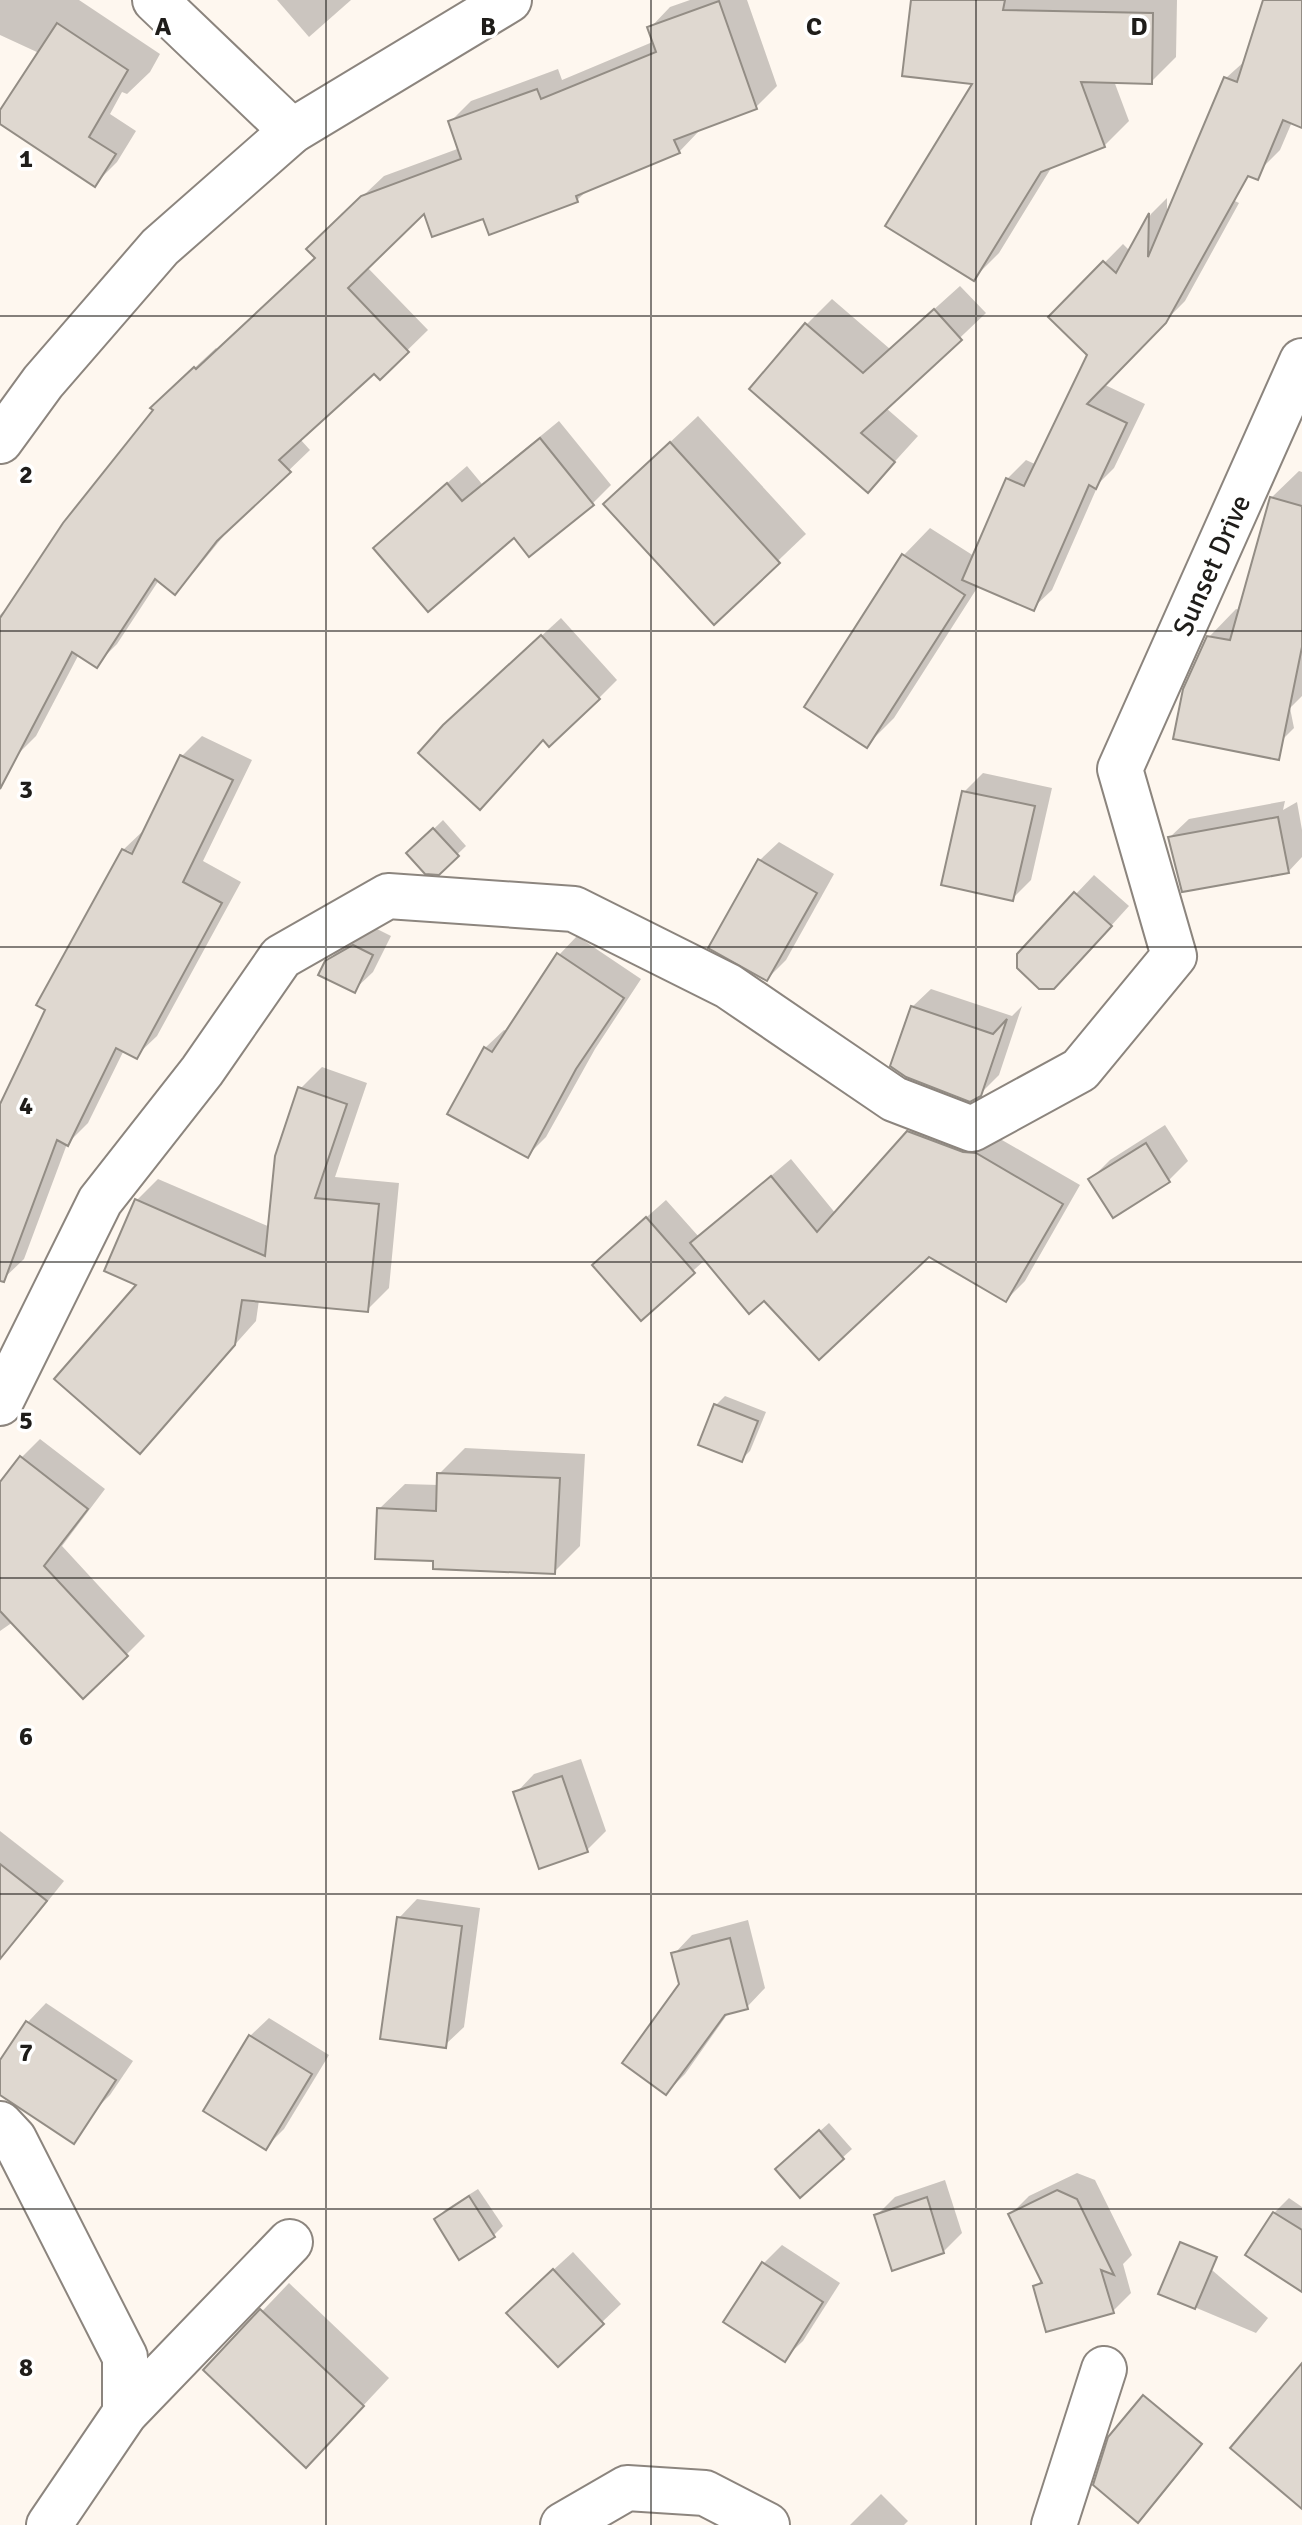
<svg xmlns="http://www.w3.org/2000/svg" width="1302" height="2525" viewBox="0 0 1302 2525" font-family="Signika,sans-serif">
	<rect width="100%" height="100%" fill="#fef7ef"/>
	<!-- shadow -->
	<g fill="#0003" fill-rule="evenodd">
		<path d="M 0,0 L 79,0 L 160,54 L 150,72 L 127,94 L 122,92 L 110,114 L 136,131 L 117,162 L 95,184 L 0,122 L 0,113 L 39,53 L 0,35 Z"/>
		<path d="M 277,0 L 351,0 L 309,37 Z"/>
		<path d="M 690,0 L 747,0 L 777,86 L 756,107 L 698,128 L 699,131 L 679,152 L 589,189 L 577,200 L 484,216 L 425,211 L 367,267 L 428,330 L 380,377 L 374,372 L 300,439 L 310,450 L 234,523 L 195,571 L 174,592 L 159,580 L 117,644 L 96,665 L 79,654 L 36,736 L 15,757 L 0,749 L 0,615 L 3,612 L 5,614 L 174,387 L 216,348 L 218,350 L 317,258 L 329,228 L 384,176 L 460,148 L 450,122 L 471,101 L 558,69 L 562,80 L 655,41 L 650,28 L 670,7 Z"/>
		<path d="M 913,0 L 1177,0 L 1176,57 L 1151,82 L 1114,81 L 1129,121 L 1104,146 L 1053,165 L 999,253 L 974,278 L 976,83 Z"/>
		<path d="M 1265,0 L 1302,0 L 1302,126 L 1292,122 L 1280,150 L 1262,168 L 1199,141 L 1226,78 L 1246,60 Z"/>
		<path d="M 1193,181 L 1239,203 L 1185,301 L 1103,384 L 1145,404 L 1114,468 L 1099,483 L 1052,590 L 1033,608 L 979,585 L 894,718 L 867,745 L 903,556 L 930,528 L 974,556 L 1007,479 L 1026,460 L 1037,465 L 1089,355 L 1051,317 L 1123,244 L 1130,251 L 1151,214 L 1167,198 L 1167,218 Z"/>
		<path d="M 960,286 L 986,313 L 886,408 L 918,436 L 868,491 L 751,388 L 807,324 L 832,299 L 890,349 Z"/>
		<path d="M 698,416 L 806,534 L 714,622 L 633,477 Z"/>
		<path d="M 559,421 L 611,485 L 592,504 L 514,535 L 394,529 L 467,466 L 482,484 Z"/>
		<path d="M 1299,471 L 1302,472 L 1302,696 L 1290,708 L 1294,728 L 1267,755 L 1209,637 L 1236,609 L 1240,610 L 1271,498 Z"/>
		<path d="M 561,618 L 617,680 L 599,698 L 544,738 L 464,707 Z"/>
		<path d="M 202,736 L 252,760 L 203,861 L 241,882 L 157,1036 L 136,1056 L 124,1050 L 88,1123 L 67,1144 L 24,1259 L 0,1282 L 0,1109 L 123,850 L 144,830 L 146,831 L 182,756 ZM 127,850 L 141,857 L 127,854 Z"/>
		<path d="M 983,773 L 1052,788 L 1031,880 L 1012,899 L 964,792 Z"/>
		<path d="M 1285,801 L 1283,810 L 1297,802 L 1302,830 L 1302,857 L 1288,872 L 1170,837 L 1189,819 Z"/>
		<path d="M 443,820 L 466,846 L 439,872 L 409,853 Z"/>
		<path d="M 779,842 L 834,874 L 786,960 L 767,979 L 760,860 Z"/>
		<path d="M 1094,875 L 1129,906 L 1073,968 L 1019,954 Z"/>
		<path d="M 373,927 L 391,936 L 373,972 L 354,990 L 327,962 L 346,942 Z"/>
		<path d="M 577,936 L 641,979 L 595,1049 L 546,1137 L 528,1155 L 485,1048 L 504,1030 L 508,1032 L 559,955 Z"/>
		<path d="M 931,989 L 1012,1016 L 1022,1006 L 999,1075 L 980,1094 L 912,1007 Z"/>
		<path d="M 322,1067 L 367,1083 L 335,1177 L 399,1183 L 389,1288 L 367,1310 L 259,1300 L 256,1321 L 139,1452 L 140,1284 L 137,1200 L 158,1179 L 270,1227 L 300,1089 Z"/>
		<path d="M 927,1113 L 995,1136 L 1080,1185 L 1025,1281 L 1006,1300 L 929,1255 L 764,1299 L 706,1259 L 641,1318 L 613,1247 L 666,1200 L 699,1237 L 791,1159 L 836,1214 Z"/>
		<path d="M 1165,1125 L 1188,1161 L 1169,1180 L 1114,1215 L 1091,1179 L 1110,1160 Z"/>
		<path d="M 725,1396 L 766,1412 L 750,1451 L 741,1460 L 716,1405 Z"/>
		<path d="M 40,1439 L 105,1489 L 62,1546 L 145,1636 L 126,1655 L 13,1622 L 0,1631 L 0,1485 L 21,1458 Z"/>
		<path d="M 465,1448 L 585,1454 L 580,1546 L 554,1572 L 379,1509 L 405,1484 L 439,1485 L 439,1474 Z"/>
		<path d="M 581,1759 L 606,1831 L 587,1850 L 516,1793 L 534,1774 Z"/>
		<path d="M 0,1831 L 64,1881 L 36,1916 L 18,1935 L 0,1930 Z"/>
		<path d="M 417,1899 L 480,1908 L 464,2027 L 445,2045 L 399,1918 Z"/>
		<path d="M 748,1920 L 765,1988 L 747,2007 L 729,2012 L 685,2074 L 666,2093 L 681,1984 L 674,1954 L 692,1935 Z"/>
		<path d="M 46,2003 L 133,2061 L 110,2095 L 92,2113 L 8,2051 L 28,2022 Z"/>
		<path d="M 269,2018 L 329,2055 L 284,2129 L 266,2147 L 250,2036 Z"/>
		<path d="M 829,2123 L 852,2149 L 801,2195 L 787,2161 Z"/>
		<path d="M 1077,2173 L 1095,2180 L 1132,2255 L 1123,2264 L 1131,2293 L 1113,2311 L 1035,2287 L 1043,2279 L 1011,2214 L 1029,2196 Z"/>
		<path d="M 945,2180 L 962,2233 L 943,2252 L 876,2216 L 895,2197 Z"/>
		<path d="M 478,2189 L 503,2226 L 494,2235 L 460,2257 L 436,2219 L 445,2210 Z"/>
		<path d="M 1289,2198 L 1302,2207 L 1302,2284 L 1274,2213 Z"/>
		<path d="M 782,2245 L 840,2283 L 803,2341 L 784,2359 L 763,2264 Z"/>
		<path d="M 1185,2247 L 1268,2318 L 1256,2333 L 1161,2293 Z"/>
		<path d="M 573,2252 L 621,2304 L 558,2364 L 527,2294 Z"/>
		<path d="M 289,2283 L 389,2378 L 333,2438 L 206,2370 Z"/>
		<path d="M 1143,2403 L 1203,2444 L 1157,2501 L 1138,2520 Z"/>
		<path d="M 881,2494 L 908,2521 L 904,2525 L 850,2525 Z"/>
	</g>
	<!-- building -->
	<g fill="#dfd8d0" stroke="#938d85" stroke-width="2">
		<path d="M 911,0 L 1005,0 L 1003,10 L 1153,13 L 1152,84 L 1081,82 L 1105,147 L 1041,172 L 974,281 L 885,226 L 972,84 L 902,76 Z"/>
		<path d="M 1263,0 L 1302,0 L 1302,128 L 1283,120 L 1258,180 L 1248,176 L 1166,323 L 1087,404 L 1127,423 L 1096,489 L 1089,485 L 1034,611 L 962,580 L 1006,478 L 1024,486 L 1087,355 L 1048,317 L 1103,261 L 1116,273 L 1149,213 L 1148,257 L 1224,77 L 1237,82 Z"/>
		<path d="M 719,1 L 757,109 L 674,140 L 680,153 L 576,196 L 578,202 L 489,235 L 483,219 L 432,237 L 424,214 L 348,288 L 409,352 L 380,380 L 374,374 L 279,460 L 291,472 L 217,541 L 175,595 L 155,579 L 97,668 L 72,652 L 0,789 L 0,618 L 63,523 L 153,410 L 150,408 L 194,367 L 196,369 L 315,258 L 306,249 L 361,196 L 461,159 L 448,121 L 537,89 L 541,99 L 656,52 L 647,27 Z"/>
		<path d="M 57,23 L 128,70 L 89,137 L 116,154 L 95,187 L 0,124 L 0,110 Z"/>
		<path d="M 934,309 L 962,340 L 861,433 L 895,462 L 868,493 L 749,389 L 805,323 L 863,373 Z"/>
		<path d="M 540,438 L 594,505 L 529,557 L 514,538 L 428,612 L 373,548 L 447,483 L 462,501 Z"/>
		<path d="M 670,442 L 780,563 L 714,625 L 603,504 Z"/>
		<path d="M 1270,497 L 1302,506 L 1302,647 L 1279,760 L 1173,739 L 1183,689 L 1207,636 L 1230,640 Z"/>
		<path d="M 902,554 L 965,595 L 867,748 L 804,707 Z"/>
		<path d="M 541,635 L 600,699 L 549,747 L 543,740 L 480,810 L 418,753 L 443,725 Z"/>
		<path d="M 180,755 L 233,780 L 183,882 L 222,903 L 137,1059 L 116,1048 L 68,1146 L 57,1140 L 4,1282 L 0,1281 L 0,1104 L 45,1010 L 36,1005 L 122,849 L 132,854 Z"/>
		<path d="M 962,791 L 1035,806 L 1013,901 L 941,885 Z"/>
		<path d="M 1278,817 L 1289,873 L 1182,892 L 1168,837 Z"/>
		<path d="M 433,828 L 459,856 L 439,875 L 425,874 L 406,853 Z"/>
		<path d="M 758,859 L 817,893 L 767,981 L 708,948 Z"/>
		<path d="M 1074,892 L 1112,926 L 1054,989 L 1039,989 L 1017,968 L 1017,954 Z"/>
		<path d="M 353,945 L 373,955 L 355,993 L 318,975 L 325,961 Z"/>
		<path d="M 557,953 L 624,998 L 576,1069 L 528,1158 L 447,1114 L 484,1047 L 492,1052 Z"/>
		<path d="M 911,1006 L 993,1034 L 1007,1019 L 981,1096 L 970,1102 L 906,1077 L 890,1066 Z"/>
		<path d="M 298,1087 L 347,1104 L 315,1198 L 379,1204 L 368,1312 L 242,1300 L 235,1345 L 140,1454 L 54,1379 L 136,1285 L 104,1271 L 135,1199 L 265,1256 L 275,1156 Z"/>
		<path d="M 907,1131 L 963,1152 L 976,1153 L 1063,1204 L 1006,1302 L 929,1257 L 819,1360 L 764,1301 L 749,1314 L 690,1243 L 771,1176 L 817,1232 Z"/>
		<path d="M 1146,1143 L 1170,1182 L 1113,1218 L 1088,1179 Z"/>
		<path d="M 646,1217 L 695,1273 L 641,1321 L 592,1265 Z"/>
		<path d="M 714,1404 L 758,1421 L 742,1462 L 698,1445 Z"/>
		<path d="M 20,1456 L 88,1509 L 44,1566 L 128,1656 L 83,1699 L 0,1611 L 0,1482 Z"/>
		<path d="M 437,1473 L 560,1478 L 555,1574 L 433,1569 L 433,1561 L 375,1559 L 377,1508 L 436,1511 Z"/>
		<path d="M 562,1776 L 588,1852 L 539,1869 L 513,1792 Z"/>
		<path d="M 0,1864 L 47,1901 L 0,1959 Z"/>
		<path d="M 397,1917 L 462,1926 L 446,2048 L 380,2039 Z"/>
		<path d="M 730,1938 L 748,2009 L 725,2015 L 666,2095 L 622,2063 L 679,1984 L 671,1953 Z"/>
		<path d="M 26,2021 L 116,2080 L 74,2144 L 0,2095 L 0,2060 Z"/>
		<path d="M 249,2035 L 312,2074 L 266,2150 L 203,2111 Z"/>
		<path d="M 819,2130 L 844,2159 L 800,2198 L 775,2169 Z"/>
		<path d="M 1057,2190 L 1077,2199 L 1114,2275 L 1101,2270 L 1114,2313 L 1046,2332 L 1033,2286 L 1042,2283 L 1008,2214 Z"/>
		<path d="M 469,2196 L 495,2237 L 459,2260 L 434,2219 Z"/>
		<path d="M 927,2197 L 944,2253 L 892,2271 L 874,2215 Z"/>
		<path d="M 1273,2212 L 1302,2230 L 1302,2292 L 1245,2255 Z"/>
		<path d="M 1180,2242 L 1217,2257 L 1195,2309 L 1158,2294 Z"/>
		<path d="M 762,2262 L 823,2302 L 785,2362 L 723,2322 Z"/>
		<path d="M 553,2269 L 604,2324 L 558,2367 L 506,2313 Z"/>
		<path d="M 260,2309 L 364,2406 L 306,2468 L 203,2370 Z"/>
		<path d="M 1302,2363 L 1302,2509 L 1230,2448 Z"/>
		<path d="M 1143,2395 L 1202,2444 L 1138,2523 L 1093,2485 L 1108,2437 Z"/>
	</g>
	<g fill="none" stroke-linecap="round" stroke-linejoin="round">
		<!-- minor casing -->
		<g stroke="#8c857e" stroke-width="48">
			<g id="minor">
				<path d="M 155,0 L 292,131"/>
				<path d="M 0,441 L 43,382 L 160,247 L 292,131 L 509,0"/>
				<path d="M 0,1403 L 100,1201 L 202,1071 L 281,957 L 388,896 L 574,909 L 728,986 L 894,1099 L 972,1129 L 1080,1070 L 1174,956 L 1120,769 L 1302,361"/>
				<path d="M 0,2124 L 14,2139 L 125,2357 L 125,2413"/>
				<path d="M 49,2525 L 125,2413 L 290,2242"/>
				<path d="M 563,2525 L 627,2488 L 705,2493 L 767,2525"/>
				<path d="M 1054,2525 L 1104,2369"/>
			</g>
		</g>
		<!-- minor -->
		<use href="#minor" stroke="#fff" stroke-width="44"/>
	</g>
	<!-- grid -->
	<path fill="none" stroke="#1f1d1a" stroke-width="2" stroke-opacity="0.55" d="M 326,0 L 326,2525M 651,0 L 651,2525M 976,0 L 976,2525M 0,316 L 1302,316M 0,631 L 1302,631M 0,947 L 1302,947M 0,1262 L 1302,1262M 0,1578 L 1302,1578M 0,1894 L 1302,1894M 0,2209 L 1302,2209"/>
	<g text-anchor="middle" stroke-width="7" stroke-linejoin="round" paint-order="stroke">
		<!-- street labels -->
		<g font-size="28" fill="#1f1d1a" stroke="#fff">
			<text transform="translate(1211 565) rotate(-66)" y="10">Sunset Drive</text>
		</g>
	</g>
	<g font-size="26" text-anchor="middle" font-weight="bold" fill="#1f1d1a" stroke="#fff" stroke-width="7" stroke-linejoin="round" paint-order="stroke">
		<text x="163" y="35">A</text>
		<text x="488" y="35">B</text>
		<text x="814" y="35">C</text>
		<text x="1139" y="35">D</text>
		<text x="26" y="167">1</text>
		<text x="26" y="483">2</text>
		<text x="26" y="798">3</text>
		<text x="26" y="1114">4</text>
		<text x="26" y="1429">5</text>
		<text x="26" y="1745">6</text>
		<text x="26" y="2061">7</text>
		<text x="26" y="2376">8</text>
	</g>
</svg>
